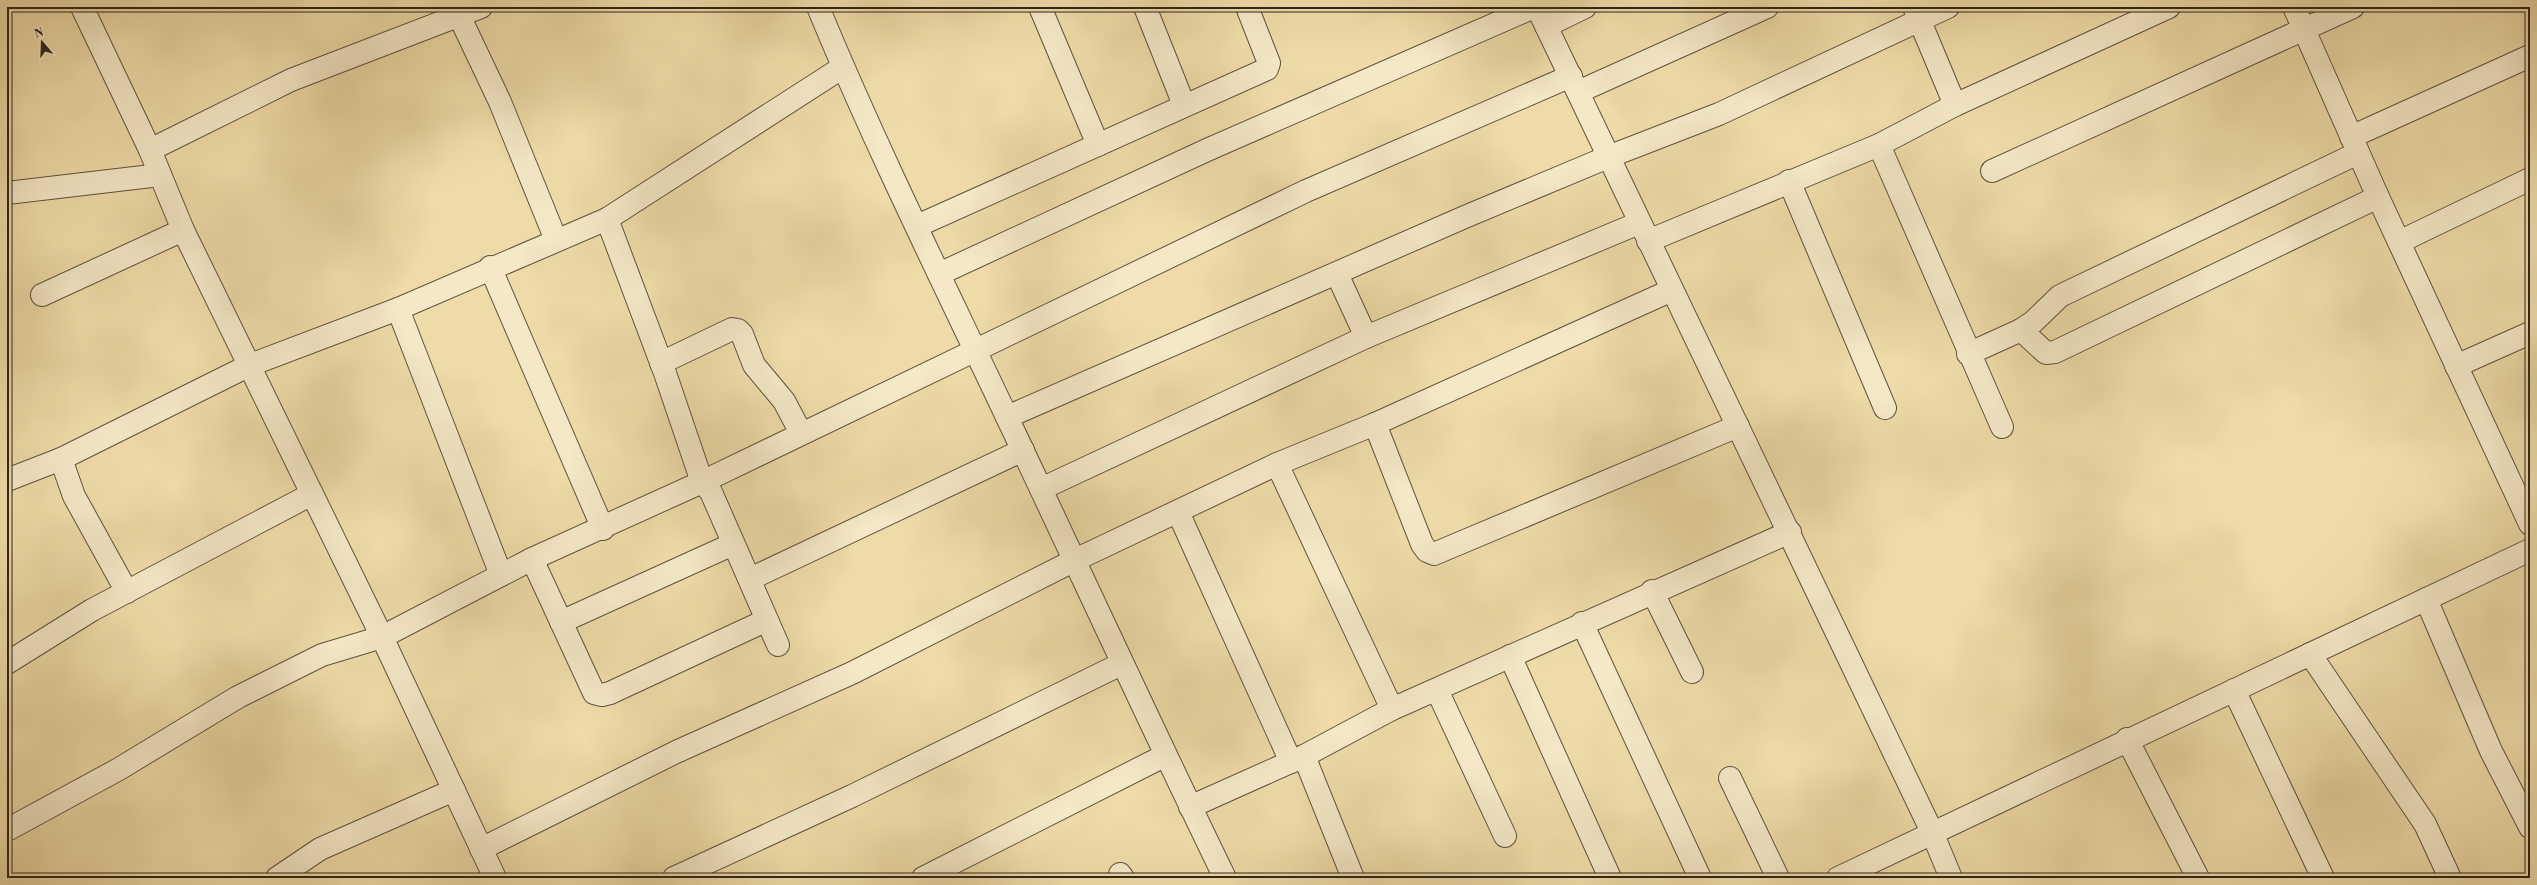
<svg xmlns="http://www.w3.org/2000/svg" width="2537" height="885" viewBox="0 0 2537 885" font-family="'Libre Bodoni',serif">
	<rect width="100%" height="100%" fill="#eedba9"/>
	<filter id="stains"><feTurbulence type="fractalNoise" baseFrequency=".005" numOctaves="4"/><feColorMatrix values="0 0 0 0 .2 0 0 0 0 .09 0 0 0 0 .02 0 0 0 .5 -.17"/></filter>
	<radialGradient id="worn" r=".72"><stop offset=".6" stop-color="#630" stop-opacity="0"/><stop offset="1" stop-color="#630" stop-opacity=".3"/></radialGradient>
	<g fill="none" stroke-linecap="round" stroke-linejoin="round">
		<!-- minor casing -->
		<g stroke="#5f523f" stroke-width="24">
			<g id="minor">
				<path d="M 82,7 L 150,150 L 183,230 L 382,637 L 495,878"/>
				<path d="M 455,7 L 500,102 L 556,240"/>
				<path d="M 818,7 C 875,145 942,280 1006,415 C 1079,569 1150,724 1225,878"/>
				<path d="M 1040,7 L 1098,145"/>
				<path d="M 1145,7 L 1184,105"/>
				<path d="M 1537,7 C 1668,282 1802,556 1932,832 L 1951,878"/>
				<path d="M 1914,7 L 1955,105"/>
				<path d="M 2294,7 L 2378,197 L 2530,524"/>
				<path d="M 1546,26 L 1585,7"/>
				<path d="M 1578,92 L 1767,7"/>
				<path d="M 2351,137 L 2530,56"/>
				<path d="M 1879,145 L 2002,427"/>
				<path d="M 150,150 L 291,80 L 481,7"/>
				<path d="M 1992,171 L 2353,7"/>
				<path d="M 1789,181 L 1885,408"/>
				<path d="M 7,193 L 160,175"/>
				<path d="M 607,219 L 665,373 L 702,482 L 711,492 L 778,645"/>
				<path d="M 917,226 L 1267,69 L 1269,63 L 1247,7"/>
				<path d="M 1648,241 L 1879,145 L 1955,105 L 2169,7"/>
				<path d="M 2399,242 L 2530,179"/>
				<path d="M 490,267 L 603,529"/>
				<path d="M 939,274 L 1207,150 L 1534,7"/>
				<path d="M 1337,274 L 1366,337"/>
				<path d="M 42,295 L 183,230"/>
				<path d="M 398,309 L 501,575"/>
				<path d="M 2021,330 L 2046,353 L 2055,352 L 2378,197"/>
				<path d="M 1968,354 L 2021,330 L 2033,322 L 2060,296 L 2358,153"/>
				<path d="M 661,363 L 732,329 L 738,330 L 742,334 L 754,365 L 784,401 L 801,433"/>
				<path d="M 2456,366 L 2530,333"/>
				<path d="M 1007,417 L 1467,216 L 1608,157 L 1719,114 L 1948,7"/>
				<path d="M 1375,424 L 1422,544 L 1427,551 L 1434,554 L 1738,426"/>
				<path d="M 61,459 L 74,496 L 127,592"/>
				<path d="M 1277,464 L 1392,709"/>
				<path d="M 7,480 L 61,459 L 250,365 L 398,309 L 607,219 L 843,67"/>
				<path d="M 1041,489 L 1366,337 L 1639,223"/>
				<path d="M 1178,512 L 1291,762"/>
				<path d="M 532,559 L 594,693 L 602,695 L 610,693 L 767,620"/>
				<path d="M 750,579 L 1023,450"/>
				<path d="M 1652,591 L 1692,672"/>
				<path d="M 2426,599 L 2491,751 L 2530,827"/>
				<path d="M 561,622 L 733,544"/>
				<path d="M 1582,623 L 1700,878"/>
				<path d="M 2310,654 L 2425,824 L 2450,878"/>
				<path d="M 1510,656 L 1610,878"/>
				<path d="M 7,663 L 92,610 L 310,495"/>
				<path d="M 1437,690 L 1505,836"/>
				<path d="M 2234,690 L 2323,878"/>
				<path d="M 2127,739 L 2198,878"/>
				<path d="M 1304,756 L 1353,878"/>
				<path d="M 1730,778 L 1778,878"/>
				<path d="M 1190,807 L 1304,756 L 1392,709 L 1790,532"/>
				<path d="M 7,830 L 119,769 L 238,697 L 322,655 L 382,637 L 532,559 L 702,482 L 1306,191 L 1571,76"/>
				<path d="M 481,849 L 676,752 L 852,673 L 1073,561 L 1277,464 L 1375,424 L 1672,290"/>
				<path d="M 1120,874 L 1123,878"/>
				<path d="M 277,878 L 320,849 L 454,790"/>
				<path d="M 674,878 L 852,796 L 1121,664"/>
				<path d="M 923,878 L 1164,756"/>
				<path d="M 1838,878 L 2530,550"/>
			</g>
		</g>
		<!-- minor -->
		<use href="#minor" stroke="#f4e8c7" stroke-width="22"/>
	</g>
	<!-- margin -->
	<rect width="2537" height="885" fill="none" stroke="#eedba9" stroke-width="24"/>
	<rect x="8" y="8" width="2521" height="869" fill="none" stroke="#2f241c" stroke-width="2"/>
	<rect x="12" y="12" width="2513" height="861" fill="none" stroke="#2f241c"/>
	<!-- north arrow -->
	<g transform="translate(42 42) rotate(341)" stroke="#f4e8c7" stroke-width="3" paint-order="stroke">
	<path d="M0-3L7 15L0 10L-7 15Z" fill="#2f241c"/>
	<text y="-6" font-size="11" font-weight="bold" text-anchor="middle" fill="#2f241c">N</text>
	</g>
	<rect width="100%" height="100%" filter="url(#stains)"/>
	<rect width="100%" height="100%" fill="url(#worn)"/>
</svg>
